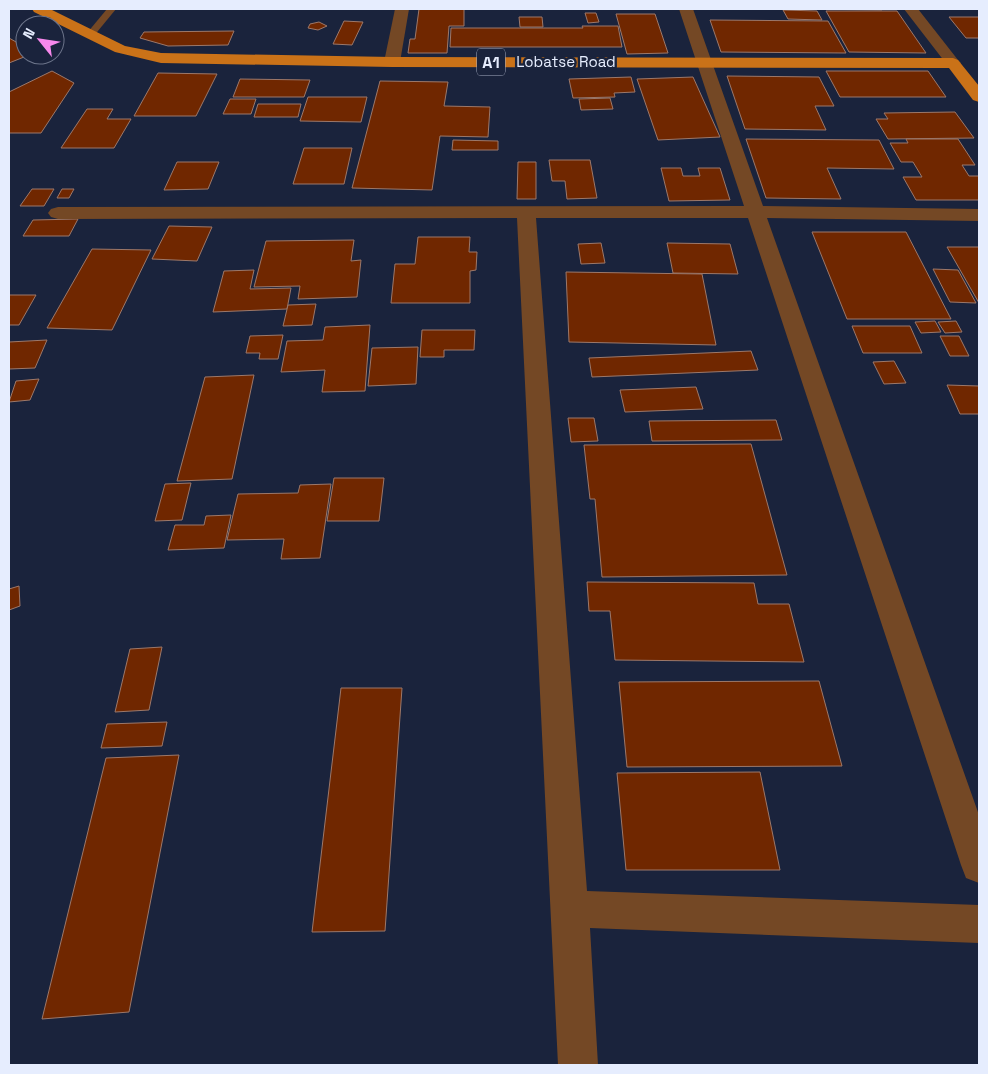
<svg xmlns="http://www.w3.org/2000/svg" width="988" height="1074" viewBox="0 0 988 1074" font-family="'Space Grotesk',sans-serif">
	<rect width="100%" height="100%" fill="#1a233c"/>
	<!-- building -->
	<g fill="#702700" stroke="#9c786a">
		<path d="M 419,9 L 464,9 L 464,26 L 449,26 L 447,53 L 408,53 L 410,39 L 415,39 Z"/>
		<path d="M 802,9 L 882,9 L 882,10 Z"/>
		<path d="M 783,10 L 817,11 L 822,20 L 788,19 Z"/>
		<path d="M 826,11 L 897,11 L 926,53 L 849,52 Z"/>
		<path d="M 585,13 L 596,13 L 599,22 L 588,23 Z"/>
		<path d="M 616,14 L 655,14 L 668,53 L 627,54 Z"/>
		<path d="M 519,17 L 542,17 L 543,27 L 520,27 Z"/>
		<path d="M 949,17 L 979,17 L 979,38 L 966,38 Z"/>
		<path d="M 710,20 L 828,21 L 846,53 L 721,52 Z"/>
		<path d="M 344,21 L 363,22 L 352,45 L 333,44 Z"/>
		<path d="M 319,22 L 327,26 L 318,30 L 308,28 L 310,24 Z"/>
		<path d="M 582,26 L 618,26 L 622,47 L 450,47 L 451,28 L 583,28 Z"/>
		<path d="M 234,31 L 228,45 L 168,46 L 140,38 L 144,32 Z"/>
		<path d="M 9,38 L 25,47 L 25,55 L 29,55 L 9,63 Z"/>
		<path d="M 52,71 L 74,83 L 41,133 L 9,133 L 9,92 Z"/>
		<path d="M 826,71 L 928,71 L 946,97 L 840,97 Z"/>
		<path d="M 158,73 L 217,74 L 196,116 L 134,116 Z"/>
		<path d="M 727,76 L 819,77 L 834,106 L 815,106 L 826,130 L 745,129 Z"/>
		<path d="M 631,77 L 635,92 L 614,93 L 615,97 L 573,98 L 569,79 Z"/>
		<path d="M 693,77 L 720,137 L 658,140 L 637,79 Z"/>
		<path d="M 240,79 L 310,80 L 304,97 L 233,97 Z"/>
		<path d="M 380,81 L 448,82 L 444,106 L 490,107 L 488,137 L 440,136 L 432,190 L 352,188 Z"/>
		<path d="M 308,97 L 367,97 L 361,122 L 300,121 Z"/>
		<path d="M 610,98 L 613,109 L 581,110 L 579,99 Z"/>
		<path d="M 230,99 L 256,99 L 251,114 L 223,114 Z"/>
		<path d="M 258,104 L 301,104 L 298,117 L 254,117 Z"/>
		<path d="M 87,109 L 113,109 L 107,119 L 131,119 L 114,148 L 61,148 Z"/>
		<path d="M 955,112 L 974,138 L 888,139 L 876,119 L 888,119 L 884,113 Z"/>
		<path d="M 746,139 L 879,140 L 894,169 L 827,168 L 841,199 L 766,198 Z"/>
		<path d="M 906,139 L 958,139 L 975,165 L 962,165 L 969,176 L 979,176 L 979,200 L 916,200 L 903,177 L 922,177 L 913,162 L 901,162 L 890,143 L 908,143 Z"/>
		<path d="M 453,140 L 498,141 L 498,150 L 452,150 Z"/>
		<path d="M 304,148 L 352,148 L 344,184 L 293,184 Z"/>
		<path d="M 549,160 L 590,160 L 597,198 L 567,199 L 565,181 L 552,181 Z"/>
		<path d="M 177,162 L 219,162 L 208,189 L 164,190 Z"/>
		<path d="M 518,162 L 536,162 L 536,199 L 517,199 Z"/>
		<path d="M 661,168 L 681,168 L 683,176 L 700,176 L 698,168 L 720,168 L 730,200 L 669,201 Z"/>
		<path d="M 32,189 L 54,189 L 44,206 L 20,206 Z"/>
		<path d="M 62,189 L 74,189 L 69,198 L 57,198 Z"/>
		<path d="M 78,219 L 69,236 L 23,236 L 33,220 Z"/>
		<path d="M 169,226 L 212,227 L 197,261 L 152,259 Z"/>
		<path d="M 812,232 L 906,232 L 951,319 L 847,319 Z"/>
		<path d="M 418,237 L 470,237 L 469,252 L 477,252 L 476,270 L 470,271 L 470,303 L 391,303 L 395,264 L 415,264 Z"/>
		<path d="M 354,240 L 351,261 L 361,260 L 357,297 L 298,299 L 300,286 L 254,287 L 266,241 Z"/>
		<path d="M 601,243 L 605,263 L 581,264 L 578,244 Z"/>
		<path d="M 667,243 L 730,244 L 738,274 L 673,273 Z"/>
		<path d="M 947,247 L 979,247 L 979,303 Z"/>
		<path d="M 92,249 L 151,250 L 112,330 L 47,328 Z"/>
		<path d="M 933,269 L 958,270 L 976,303 L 950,302 Z"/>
		<path d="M 254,270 L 250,289 L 291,288 L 287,309 L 213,312 L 224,271 Z"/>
		<path d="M 566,272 L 702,274 L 716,345 L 569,342 Z"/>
		<path d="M 9,295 L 36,295 L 19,325 L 9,325 Z"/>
		<path d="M 316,304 L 312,325 L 283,326 L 288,305 Z"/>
		<path d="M 935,321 L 941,332 L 921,333 L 915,322 Z"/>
		<path d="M 956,321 L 962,332 L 945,333 L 938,322 Z"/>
		<path d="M 370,325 L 365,391 L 322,392 L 325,370 L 281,372 L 287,341 L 323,340 L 325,327 Z"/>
		<path d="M 852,326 L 910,326 L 922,353 L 863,353 Z"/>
		<path d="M 422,330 L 475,330 L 474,350 L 444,350 L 444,357 L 420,357 Z"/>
		<path d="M 283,335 L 278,359 L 259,359 L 260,353 L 246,353 L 250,336 Z"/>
		<path d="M 940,336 L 959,336 L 969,356 L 950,356 Z"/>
		<path d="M 47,340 L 35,368 L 9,369 L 9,342 Z"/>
		<path d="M 418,347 L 416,384 L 368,386 L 372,348 Z"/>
		<path d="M 751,351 L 758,370 L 592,377 L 589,358 Z"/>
		<path d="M 894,361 L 906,383 L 884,384 L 873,362 Z"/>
		<path d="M 254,375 L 232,479 L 177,481 L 205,377 Z"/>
		<path d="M 39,379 L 30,400 L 9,402 L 16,381 Z"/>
		<path d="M 947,385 L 979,386 L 979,414 L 960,414 Z"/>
		<path d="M 696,387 L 703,409 L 625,412 L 620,390 Z"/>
		<path d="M 568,418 L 594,418 L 598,441 L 571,442 Z"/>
		<path d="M 776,420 L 782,440 L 652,441 L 649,421 Z"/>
		<path d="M 751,444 L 787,575 L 602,577 L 595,499 L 590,499 L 584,445 Z"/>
		<path d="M 334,478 L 384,478 L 379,521 L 327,521 Z"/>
		<path d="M 191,483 L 182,520 L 155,521 L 165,484 Z"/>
		<path d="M 331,484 L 320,558 L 281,559 L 284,539 L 227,540 L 238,494 L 298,493 L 300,485 Z"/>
		<path d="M 231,515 L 224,548 L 168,550 L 175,525 L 204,525 L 206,516 Z"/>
		<path d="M 587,582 L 754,583 L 758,604 L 789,604 L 804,662 L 615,660 L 610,611 L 589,611 Z"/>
		<path d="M 19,586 L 20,606 L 9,610 L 9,589 Z"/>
		<path d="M 162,647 L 149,710 L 115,712 L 130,649 Z"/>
		<path d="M 819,681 L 842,766 L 627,767 L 619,682 Z"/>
		<path d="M 341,688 L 402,688 L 385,931 L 312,932 Z"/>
		<path d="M 167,722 L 162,746 L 101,748 L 107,724 Z"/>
		<path d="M 179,755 L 129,1012 L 42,1019 L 106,758 Z"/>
		<path d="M 760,772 L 780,870 L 626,870 L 617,773 Z"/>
	</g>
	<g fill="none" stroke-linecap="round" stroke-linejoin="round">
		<!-- service -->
		<path fill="#744825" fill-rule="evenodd" d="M 107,9 L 116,9 L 93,37 L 87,37 L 87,33 Z"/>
		<!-- minor -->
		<g fill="#744825" fill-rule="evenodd">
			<path d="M 395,9 L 409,9 L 400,62 L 397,65 L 387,65 L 384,62 Z"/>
			<path d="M 679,9 L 693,9 L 763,206 L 979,209 L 979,221 L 767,218 L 979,815 L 979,883 L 966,878 L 961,865 L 748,218 L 536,218 L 587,891 L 979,905 L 979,943 L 590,928 L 598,1065 L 558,1065 L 517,218 L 58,219 L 51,217 L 48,213 L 51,209 L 58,207 L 744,206 Z"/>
			<path d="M 904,9 L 918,9 L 958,60 L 961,63 L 958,66 L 948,66 Z"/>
		</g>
		<!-- trunk -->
		<path fill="#ca7218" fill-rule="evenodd" d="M 32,9 L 50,9 L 125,46 L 161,53 L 392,57 L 953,58 L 958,60 L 979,86 L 979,102 L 973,100 L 949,68 L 392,67 L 161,63 L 115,52 L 34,12 Z"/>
	</g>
	<g text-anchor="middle" stroke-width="5" stroke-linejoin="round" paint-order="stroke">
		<!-- far-street labels -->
		<g font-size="15" fill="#e6edfe" stroke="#1a233c">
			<text x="566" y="67">Lobatse Road</text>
		</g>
		<!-- shield labels -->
		<rect fill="#1a233c" stroke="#a9b0c4" stroke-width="1" x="477" y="48.5" width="28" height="27" rx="4"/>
		<g font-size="16" font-weight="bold" fill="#e6edfe">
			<text x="491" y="68">A1</text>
		</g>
	</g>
	<!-- border -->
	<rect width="988" height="1074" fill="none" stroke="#e6edfe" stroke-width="20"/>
	<!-- north arrow -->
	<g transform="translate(40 40) rotate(300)"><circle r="24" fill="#1a233c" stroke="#6c748a"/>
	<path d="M0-4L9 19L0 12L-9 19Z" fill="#f788ec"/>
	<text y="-8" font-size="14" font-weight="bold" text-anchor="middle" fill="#e6edfe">N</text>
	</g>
</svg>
